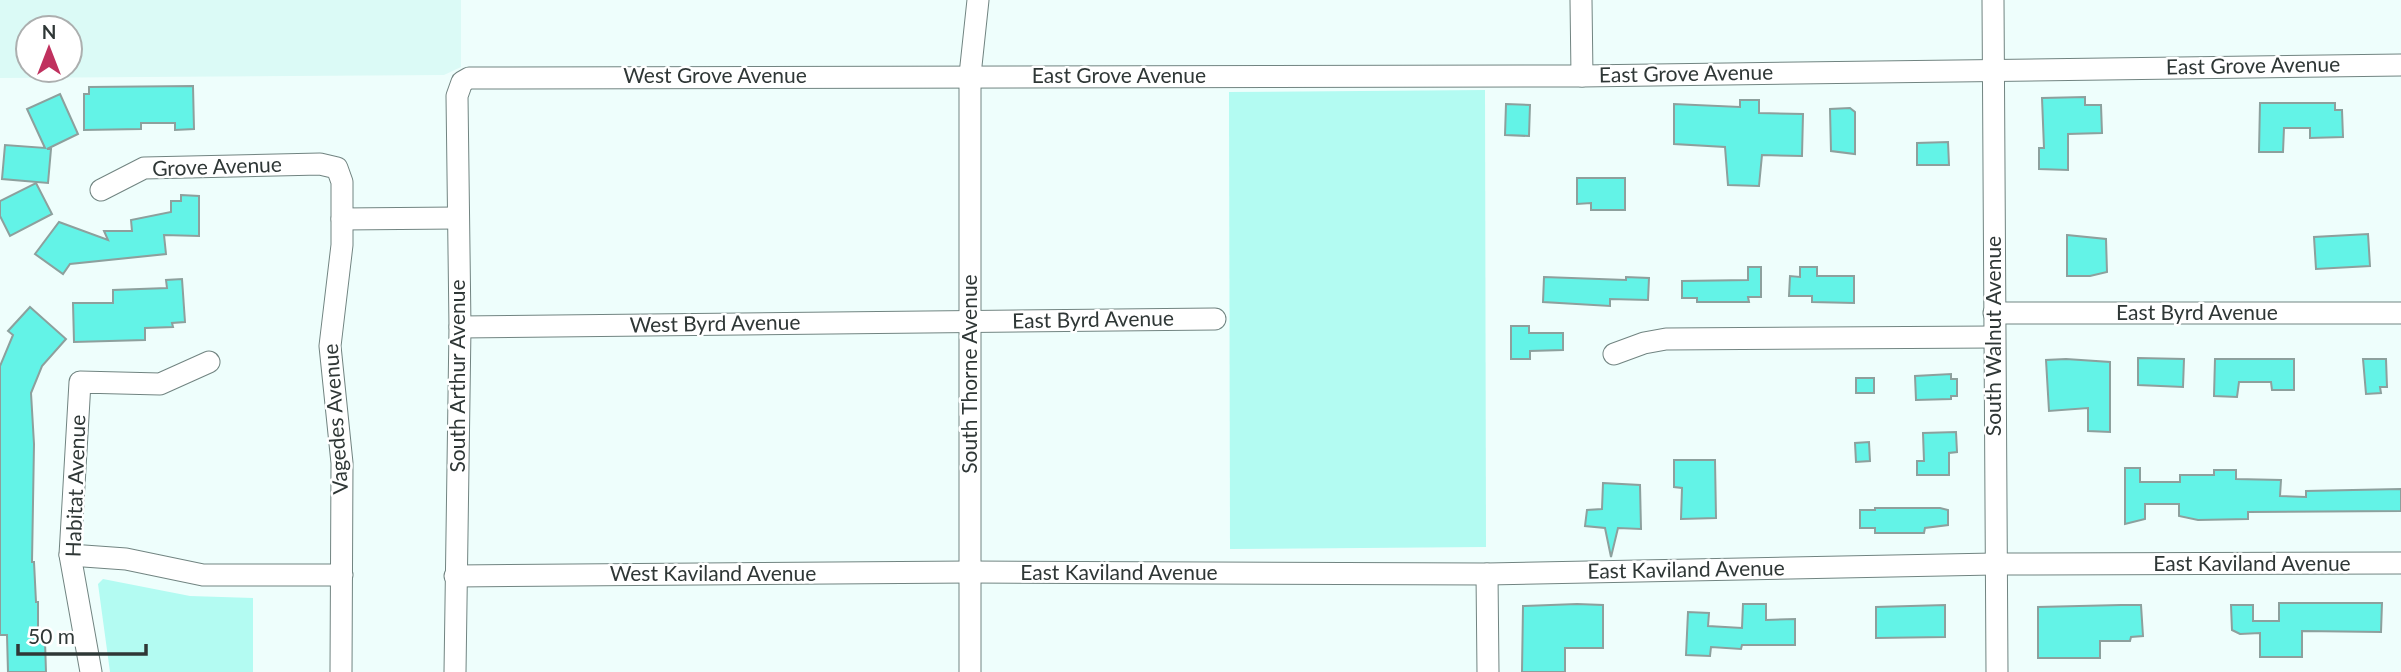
<svg xmlns="http://www.w3.org/2000/svg" width="2401" height="672" viewBox="0 0 2401 672" font-family="Lato,sans-serif">
	<rect width="100%" height="100%" fill="#eefefc"/>
	<!-- built -->
	<path fill="#dbfaf6" fill-rule="evenodd" d="M 0,0 L 461,0 L 461,67 L 444,75 L 0,78 ZM 28,28 L 70,28 L 70,70 L 28,70 Z"/>
	<!-- green -->
	<g fill="#b3fbf2">
		<path d="M 1485,90 L 1486,547 L 1230,549 L 1229,92 Z"/>
		<path d="M 103,579 L 190,596 L 253,598 L 253,672 L 110,672 L 98,584 Z"/>
	</g>
	<!-- building -->
	<g fill="#63f3e7" stroke="#8da09d" stroke-width="2">
		<path d="M 193,86 L 194,129 L 175,130 L 175,123 L 141,123 L 141,129 L 84,130 L 84,94 L 89,94 L 89,87 Z"/>
		<path d="M 60,94 L 78,134 L 47,149 L 51,149 L 48,183 L 2,179 L 5,145 L 45,148 L 27,109 Z"/>
		<path d="M 2085,97 L 2085,105 L 2101,105 L 2102,133 L 2068,134 L 2068,170 L 2039,169 L 2039,148 L 2044,148 L 2042,98 Z"/>
		<path d="M 1740,100 L 1759,100 L 1759,113 L 1803,114 L 1802,156 L 1762,155 L 1759,186 L 1728,185 L 1725,147 L 1674,144 L 1674,104 L 1740,107 Z"/>
		<path d="M 2260,103 L 2335,103 L 2335,110 L 2342,110 L 2343,137 L 2310,138 L 2310,128 L 2284,128 L 2283,152 L 2259,152 Z"/>
		<path d="M 1506,104 L 1530,105 L 1529,136 L 1505,135 Z"/>
		<path d="M 1850,108 L 1855,112 L 1855,154 L 1831,151 L 1830,109 Z"/>
		<path d="M 1948,142 L 1949,165 L 1917,165 L 1917,143 Z"/>
		<path d="M 1577,178 L 1625,178 L 1625,210 L 1591,210 L 1591,203 L 1577,204 Z"/>
		<path d="M 36,183 L 52,214 L 10,236 L 0,216 L 0,201 Z"/>
		<path d="M 181,195 L 199,196 L 199,236 L 164,235 L 166,254 L 70,264 L 63,274 L 35,254 L 59,222 L 108,240 L 104,231 L 132,231 L 131,220 L 171,212 L 171,201 L 181,201 Z"/>
		<path d="M 2368,234 L 2370,266 L 2316,269 L 2314,237 Z"/>
		<path d="M 2067,235 L 2106,239 L 2107,272 L 2090,276 L 2067,276 Z"/>
		<path d="M 1748,267 L 1761,267 L 1761,297 L 1748,297 L 1749,302 L 1697,302 L 1697,298 L 1682,298 L 1682,281 L 1748,280 Z"/>
		<path d="M 1800,267 L 1817,267 L 1817,276 L 1854,276 L 1854,303 L 1812,302 L 1812,296 L 1789,296 L 1790,276 L 1800,277 Z"/>
		<path d="M 1544,277 L 1626,280 L 1626,277 L 1649,278 L 1648,300 L 1610,299 L 1610,306 L 1543,302 Z"/>
		<path d="M 182,279 L 185,322 L 172,323 L 173,327 L 145,328 L 145,340 L 74,342 L 73,303 L 113,303 L 113,290 L 167,288 L 166,280 Z"/>
		<path d="M 30,307 L 66,339 L 42,366 L 31,393 L 34,444 L 32,562 L 34,562 L 36,602 L 38,602 L 38,641 L 45,641 L 46,672 L 8,672 L 7,635 L 0,635 L 0,366 L 13,335 L 8,331 Z"/>
		<path d="M 1511,326 L 1529,326 L 1529,333 L 1563,333 L 1563,350 L 1530,351 L 1530,359 L 1511,359 Z"/>
		<path d="M 2138,358 L 2184,359 L 2183,387 L 2138,385 Z"/>
		<path d="M 2066,359 L 2110,362 L 2110,432 L 2088,431 L 2088,408 L 2049,411 L 2046,360 Z"/>
		<path d="M 2215,359 L 2294,359 L 2294,390 L 2272,390 L 2271,382 L 2239,382 L 2237,397 L 2214,396 Z"/>
		<path d="M 2363,359 L 2386,359 L 2387,387 L 2380,387 L 2381,393 L 2366,394 Z"/>
		<path d="M 1951,374 L 1951,379 L 1957,379 L 1957,396 L 1951,396 L 1951,399 L 1916,400 L 1915,376 Z"/>
		<rect x="1856" y="378" width="18" height="15"/>
		<path d="M 1956,432 L 1957,452 L 1949,453 L 1949,475 L 1917,475 L 1917,461 L 1924,461 L 1923,433 Z"/>
		<path d="M 1869,442 L 1870,461 L 1856,462 L 1855,443 Z"/>
		<path d="M 1674,460 L 1715,460 L 1716,518 L 1681,519 L 1682,488 L 1674,487 Z"/>
		<path d="M 2125,468 L 2140,468 L 2140,482 L 2180,482 L 2180,475 L 2214,475 L 2214,470 L 2236,470 L 2236,479 L 2281,480 L 2280,496 L 2306,497 L 2306,491 L 2401,489 L 2401,511 L 2248,512 L 2248,519 L 2198,520 L 2179,516 L 2179,504 L 2145,504 L 2145,519 L 2125,524 Z"/>
		<path d="M 1603,483 L 1640,485 L 1641,529 L 1618,528 L 1611,557 L 1605,528 L 1585,526 L 1587,510 L 1602,509 Z"/>
		<path d="M 1875,508 L 1940,508 L 1948,510 L 1948,525 L 1925,528 L 1924,533 L 1875,533 L 1875,528 L 1860,528 L 1860,510 L 1875,510 Z"/>
		<path d="M 2279,603 L 2382,603 L 2381,632 L 2302,631 L 2302,657 L 2260,657 L 2260,633 L 2240,634 L 2232,630 L 2231,605 L 2253,605 L 2253,621 L 2279,621 Z"/>
		<path d="M 1577,604 L 1603,605 L 1603,648 L 1565,648 L 1565,672 L 1522,672 L 1523,606 Z"/>
		<path d="M 1743,604 L 1766,604 L 1766,620 L 1795,619 L 1795,645 L 1742,645 L 1741,649 L 1711,647 L 1710,656 L 1686,655 L 1688,612 L 1709,613 L 1708,626 L 1742,628 Z"/>
		<path d="M 1945,605 L 1945,637 L 1876,638 L 1876,607 Z"/>
		<path d="M 2121,605 L 2141,605 L 2143,636 L 2131,637 L 2130,641 L 2100,641 L 2100,658 L 2038,658 L 2038,607 Z"/>
	</g>
	<g fill="none" stroke-linecap="round" stroke-linejoin="round">
		<!-- minor casing -->
		<g stroke="#718481" stroke-width="23">
			<g id="minor">
				<path d="M 1581,0 L 1582,76"/>
				<path d="M 1993,0 L 1997,672"/>
				<path d="M 101,190 L 144,168 L 320,164 L 337,168 L 342,182 L 342,245 L 330,346 L 342,463 L 341,672"/>
				<path d="M 342,219 L 457,218"/>
				<path d="M 1994,313 L 2401,313"/>
				<path d="M 460,327 L 1215,319"/>
				<path d="M 1614,354 L 1644,343 L 1666,339 L 1994,337"/>
				<path d="M 70,555 L 126,559 L 203,575 L 342,575"/>
				<path d="M 1487,574 L 1488,672"/>
				<path d="M 455,576 L 970,572 L 1487,574 L 1994,564 L 2401,563"/>
				<path d="M 91,672 L 70,555 L 80,382 L 160,384 L 209,362"/>
				<path d="M 455,672 L 460,327 L 457,96 L 462,82 L 469,78 L 1582,76 L 2401,65"/>
				<path d="M 970,672 L 970,75 L 978,0"/>
			</g>
		</g>
		<!-- minor -->
		<use href="#minor" stroke="#fff" stroke-width="21"/>
	</g>
	<g text-anchor="middle" stroke-width="5" stroke-linejoin="round" paint-order="stroke">
		<!-- street labels -->
		<g font-size="21" fill="#2f3736" stroke="#fff">
			<text transform="translate(2253 66) rotate(-1)" y="7">East Grove Avenue</text>
			<text transform="translate(1686 74) rotate(-1)" y="7">East Grove Avenue</text>
			<text x="715" y="83">West Grove Avenue</text>
			<text x="1119" y="83">East Grove Avenue</text>
			<text transform="translate(217 167) rotate(-2)" y="7">Grove Avenue</text>
			<text x="2197" y="320">East Byrd Avenue</text>
			<text transform="translate(1093 320) rotate(-1)" y="7">East Byrd Avenue</text>
			<text transform="translate(715 324) rotate(-1)" y="7">West Byrd Avenue</text>
			<text transform="translate(1994 336) rotate(-90)" y="7">South Walnut Avenue</text>
			<text transform="translate(970 374) rotate(-90)" y="7">South Thorne Avenue</text>
			<text transform="translate(458 376) rotate(-90)" y="7">South Arthur Avenue</text>
			<text transform="translate(336 419) rotate(-94)" y="7">Vagedes Avenue</text>
			<text transform="translate(76 486) rotate(-88)" y="7">Habitat Avenue</text>
			<text x="2252" y="571">East Kaviland Avenue</text>
			<text transform="translate(1686 570) rotate(-1)" y="7">East Kaviland Avenue</text>
			<text x="1119" y="580">East Kaviland Avenue</text>
			<text x="713" y="581">West Kaviland Avenue</text>
		</g>
	</g>
	<!-- north arrow -->
	<g transform="translate(49 49)"><circle r="33" fill="#ffffff" stroke="#acafaf" stroke-width="2"/>
	<path d="M0-5L12 26L0 18L-12 26Z" fill="#c0315e"/>
	<text y="-10" font-size="19" font-weight="bold" text-anchor="middle" fill="#2f3736">N</text>
	</g>
	<!-- scale -->
	<path d="M18 644v10h128v-10" fill="none" stroke="#2f3736" stroke-width="3.5"/>
	<text x="28" y="644" font-size="21" fill="#2f3736" stroke="#ffffff" stroke-width="5" paint-order="stroke">50 m</text>
</svg>
